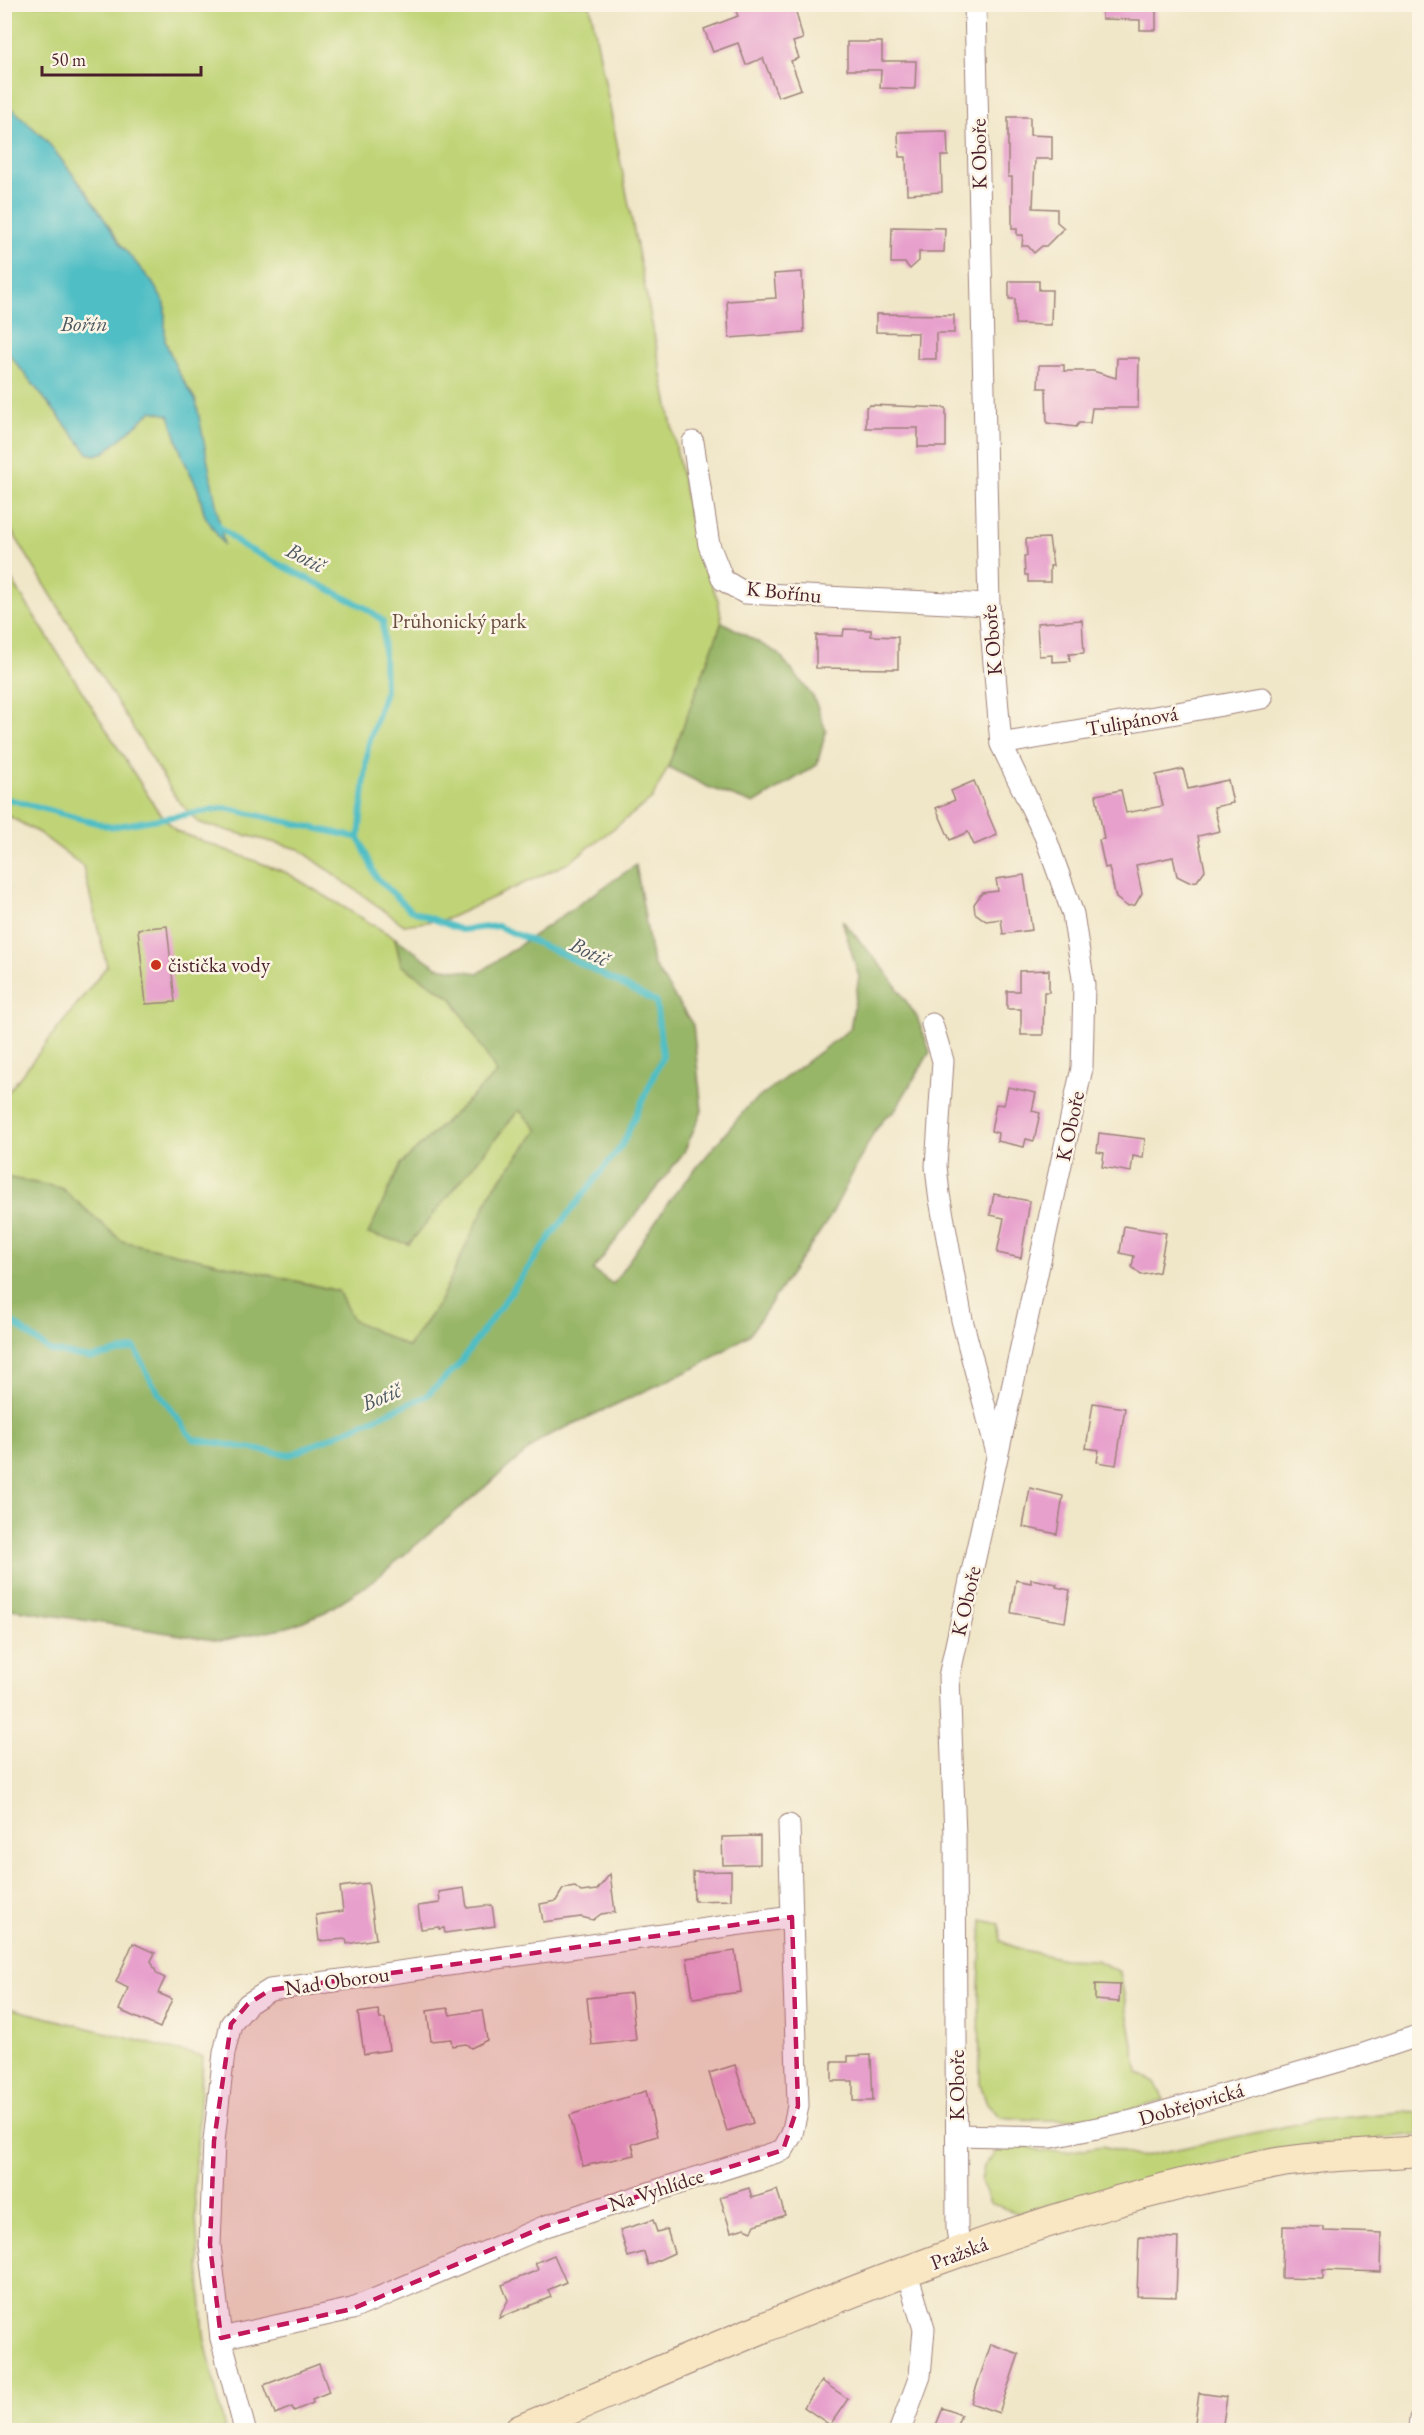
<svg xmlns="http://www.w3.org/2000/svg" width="1424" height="2435" viewBox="0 0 1424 2435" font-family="'EB Garamond',serif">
	<rect width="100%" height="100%" fill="#fcf5e5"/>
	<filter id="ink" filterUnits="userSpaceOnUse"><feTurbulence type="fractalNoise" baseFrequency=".0167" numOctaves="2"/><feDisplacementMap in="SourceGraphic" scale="12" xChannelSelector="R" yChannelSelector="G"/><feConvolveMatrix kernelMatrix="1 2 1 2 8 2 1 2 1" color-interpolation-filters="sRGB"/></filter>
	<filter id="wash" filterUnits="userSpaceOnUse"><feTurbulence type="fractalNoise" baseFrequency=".008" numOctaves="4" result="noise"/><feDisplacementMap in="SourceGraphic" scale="24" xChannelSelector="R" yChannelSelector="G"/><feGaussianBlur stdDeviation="1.35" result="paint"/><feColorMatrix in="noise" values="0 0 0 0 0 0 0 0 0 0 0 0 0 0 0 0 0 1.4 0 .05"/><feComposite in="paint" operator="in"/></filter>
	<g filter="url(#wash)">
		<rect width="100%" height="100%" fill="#f0e6c8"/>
		<!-- green -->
		<g fill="#c0d477" stroke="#857a51" stroke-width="1.5">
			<path d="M 4,5 L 590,5 L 695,545 L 718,600 L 722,622 L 668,767 L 652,799 L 568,863 L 447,919 L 404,925 L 299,849 L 199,823 L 176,798 L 5,520 L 5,349 L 88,453 L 94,455 L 105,452 L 152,411 L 169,415 L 183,458 L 198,489 L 205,516 L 196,401 L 178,372 L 165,341 L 165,304 L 121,245 L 88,194 L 46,140 L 5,102 Z"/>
			<path d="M 4,568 L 156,808 L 176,831 L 287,873 L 395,938 L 401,965 L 452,998 L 497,1073 L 401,1164 L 409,1244 L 519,1110 L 538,1130 L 493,1189 L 439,1303 L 408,1347 L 352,1320 L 338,1291 L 122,1241 L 61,1188 L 5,1177 L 5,1096 L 107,966 L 83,866 L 39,833 L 5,814 Z"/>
			<path d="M 982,1920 L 1000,1924 L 1001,1941 L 1019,1949 L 1064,1959 L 1096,1960 L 1120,1972 L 1138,2073 L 1155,2082 L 1164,2100 C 1107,2119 1060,2124 1000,2117 L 987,2103 L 980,2084 L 979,1989 Z"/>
			<path d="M 5,2007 L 203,2057 L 194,2190 L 204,2336 L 225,2430 L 5,2430 Z"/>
			<path d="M 1401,2112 L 1419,2113 L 1419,2134 L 1267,2151 L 1017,2213 L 990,2203 L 981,2181 L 984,2166 L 999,2149 L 1022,2145 L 1042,2151 L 1067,2152 L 1103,2146 L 1139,2157 L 1316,2120 Z"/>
		</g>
		<!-- forest -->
		<g fill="#98b668" stroke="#716a4a" stroke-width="1.5">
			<path d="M 722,622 L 779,654 L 814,698 L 826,731 L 817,765 L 754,804 L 708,787 L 668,767 Z"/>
			<path d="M 636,865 L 653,964 L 693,1025 L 702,1111 L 684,1152 L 593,1270 L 613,1284 L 672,1197 L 749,1105 L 850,1029 L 859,977 L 842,920 L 887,973 L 917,1017 L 930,1052 L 894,1112 L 885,1117 L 873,1134 L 830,1217 L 749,1335 L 699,1366 L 543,1438 L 372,1582 L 325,1612 L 291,1626 L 220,1641 L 5,1608 L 4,1177 L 61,1188 L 122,1241 L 338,1291 L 353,1320 L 408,1347 L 439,1303 L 493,1189 L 538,1130 L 519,1110 L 409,1244 L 368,1234 L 401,1164 L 497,1073 L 452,998 L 401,965 L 395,938 L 437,967 L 479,973 Z"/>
		</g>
		<!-- water -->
		<path fill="#50bec5" stroke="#4d6e78" stroke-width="1.5" d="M 5,102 L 46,140 L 88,194 L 121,245 L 152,282 L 165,304 L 165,341 L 178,372 L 196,401 L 224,545 L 205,516 L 198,489 L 183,458 L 169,415 L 152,411 L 105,452 L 95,455 L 88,453 L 5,349 Z"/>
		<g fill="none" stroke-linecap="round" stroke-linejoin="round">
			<!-- stream -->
			<g stroke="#50bec5" stroke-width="6">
				<path d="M 4,798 L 111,827 L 225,808 L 359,838"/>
				<path d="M 4,1316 L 50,1351 L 92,1358 L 135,1348 L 152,1383 L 193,1439 L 290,1455 L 426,1396 L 457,1367 L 557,1228 L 622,1145 L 663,1056 L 656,1002 L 562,954 L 497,926 L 461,930 L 410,910 L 376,877 L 359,838 L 368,746 L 385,691 L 383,621 L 364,607 L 241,545 L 214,521"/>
			</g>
		</g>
		<g id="blocks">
			<!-- building -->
			<g fill="#e79fcc">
				<path d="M 733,4 L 794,4 L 803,39 L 793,42 L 799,58 L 791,61 L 801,89 L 778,97 L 763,58 L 746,65 L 738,43 L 713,52 L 704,29 L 738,16 Z"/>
				<path d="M 1102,4 L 1156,4 L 1156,30 L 1140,30 L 1140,20 L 1102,19 Z"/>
				<path d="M 847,42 L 882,42 L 882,61 L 916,61 L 915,89 L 880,88 L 881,70 L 847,70 Z"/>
				<path d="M 1008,117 L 1030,117 L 1030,135 L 1052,136 L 1052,159 L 1035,159 L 1033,208 L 1057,209 L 1057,222 L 1064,228 L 1046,246 L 1042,246 L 1034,253 L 1028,246 L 1022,246 L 1023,235 L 1017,235 L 1017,229 L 1012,229 L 1012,177 L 1008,177 Z"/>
				<path d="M 947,131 L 948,156 L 941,156 L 942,192 L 907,194 L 906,157 L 899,157 L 898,132 Z"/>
				<path d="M 892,227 L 945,228 L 944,252 L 919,252 L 919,261 L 910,269 L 905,263 L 891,263 Z"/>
				<path d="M 802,272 L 804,332 L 729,338 L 727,301 L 776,298 L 774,274 Z"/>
				<path d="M 1009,281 L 1039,281 L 1039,290 L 1052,290 L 1051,325 L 1015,324 L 1015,299 L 1009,299 Z"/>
				<path d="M 876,314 L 954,315 L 954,333 L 936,333 L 936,359 L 917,359 L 918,333 L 876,332 Z"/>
				<path d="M 1117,358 L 1139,358 L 1138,408 L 1092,408 L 1090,423 L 1079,423 L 1076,427 L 1047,423 L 1046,388 L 1038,388 L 1039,365 L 1064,365 L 1064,371 L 1093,371 L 1116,378 Z"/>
				<path d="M 870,405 L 946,408 L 946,447 L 918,447 L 918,428 L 866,428 L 866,407 Z"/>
				<path d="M 1049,538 L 1053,566 L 1050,566 L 1050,582 L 1028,582 L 1028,575 L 1025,575 L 1024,556 L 1027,556 L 1026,539 Z"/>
				<path d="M 1082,620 L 1084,653 L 1069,654 L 1070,661 L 1052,662 L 1052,655 L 1039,656 L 1037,623 Z"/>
				<path d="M 844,629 L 871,630 L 871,636 L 898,637 L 898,669 L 816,668 L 816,635 L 843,636 Z"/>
				<path d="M 1183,769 L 1188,789 L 1228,780 L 1233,803 L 1214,807 L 1220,831 L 1198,836 L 1205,870 L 1197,881 L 1189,882 L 1177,876 L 1173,857 L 1136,865 L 1142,893 L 1135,905 L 1127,906 L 1116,898 L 1109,867 L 1105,868 L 1099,840 L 1104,839 L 1096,795 L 1121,790 L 1126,813 L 1163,806 L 1156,775 Z"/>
				<path d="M 974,781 L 997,835 L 974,845 L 968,832 L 950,840 L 936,808 L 955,800 L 951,791 Z"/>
				<path d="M 1024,875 L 1032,930 L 1003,934 L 1001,919 L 986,921 L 975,913 L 974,904 L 982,893 L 998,891 L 996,879 Z"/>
				<path d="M 167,926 L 175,1002 L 146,1004 L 138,929 Z"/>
				<path d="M 1049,970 L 1049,992 L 1044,992 L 1043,1035 L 1021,1035 L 1021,1009 L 1007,1009 L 1007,991 L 1019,991 L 1019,971 Z"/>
				<path d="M 1008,1087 L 1036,1093 L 1032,1111 L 1040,1113 L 1034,1141 L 1026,1139 L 1024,1147 L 997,1141 L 998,1133 L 991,1131 L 996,1104 L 1004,1105 Z"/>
				<path d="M 1099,1133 L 1145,1139 L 1143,1158 L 1133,1156 L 1131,1172 L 1102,1167 L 1104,1153 L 1097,1152 Z"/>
				<path d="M 994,1194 L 1030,1201 L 1021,1258 L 997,1253 L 1004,1218 L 990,1215 Z"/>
				<path d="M 1124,1226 L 1166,1233 L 1159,1272 L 1141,1275 L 1132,1267 L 1134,1256 L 1120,1253 Z"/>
				<path d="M 1093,1403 L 1125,1408 L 1116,1465 L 1097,1462 L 1099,1450 L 1086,1448 Z"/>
				<path d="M 1030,1488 L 1063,1496 L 1057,1534 L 1023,1527 Z"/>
				<path d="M 1031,1579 L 1057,1584 L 1056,1587 L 1070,1590 L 1065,1622 L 1011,1613 L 1016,1580 L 1031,1583 Z"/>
				<path d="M 760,1836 L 760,1864 L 723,1865 L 722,1837 Z"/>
				<path d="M 731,1871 L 731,1900 L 694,1901 L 693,1872 Z"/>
				<path d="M 610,1874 L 615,1912 L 601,1914 L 593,1920 L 581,1917 L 543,1922 L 540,1904 L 556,1901 L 563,1889 L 575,1887 L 581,1892 L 597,1890 Z"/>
				<path d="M 368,1883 L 376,1939 L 347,1944 L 346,1939 L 319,1941 L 316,1915 L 343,1911 L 340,1887 Z"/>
				<path d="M 464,1888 L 467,1908 L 492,1905 L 495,1926 L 445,1933 L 444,1928 L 439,1929 L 439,1927 L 421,1929 L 418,1906 L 440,1903 L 439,1892 Z"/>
				<path d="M 133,1943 L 155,1953 L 151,1961 L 157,1974 L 165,1978 L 158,1993 L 172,1999 L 160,2028 L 119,2010 L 128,1988 L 116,1982 Z"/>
				<path d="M 735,1951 L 741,1992 L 693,1998 L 687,1958 Z"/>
				<path d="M 1095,1984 L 1120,1985 L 1119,2002 L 1095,2000 Z"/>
				<path d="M 631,1993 L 636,2040 L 592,2045 L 587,1998 Z"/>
				<path d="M 448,2008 L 450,2015 L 482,2010 L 487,2040 L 471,2048 L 466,2044 L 452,2046 L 451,2039 L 431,2041 L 427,2011 Z"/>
				<path d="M 378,2010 L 380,2019 L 385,2019 L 389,2050 L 364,2054 L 358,2013 Z"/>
				<path d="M 871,2055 L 873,2101 L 853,2101 L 853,2081 L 832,2081 L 832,2062 L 848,2062 L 848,2056 Z"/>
				<path d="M 735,2065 L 753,2123 L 727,2131 L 709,2073 Z"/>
				<path d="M 646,2091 L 657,2136 L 632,2144 L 635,2155 L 583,2166 L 570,2115 Z"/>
				<path d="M 749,2188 L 752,2198 L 777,2190 L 785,2215 L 755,2225 L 752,2231 L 745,2228 L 731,2232 L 720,2197 Z"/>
				<path d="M 653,2220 L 657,2232 L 667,2229 L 674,2253 L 648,2265 L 644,2252 L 628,2257 L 620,2230 Z"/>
				<path d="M 1283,2226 L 1324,2227 L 1324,2231 L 1382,2233 L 1381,2272 L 1323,2270 L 1323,2279 L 1282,2278 Z"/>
				<path d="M 1139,2237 L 1178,2238 L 1176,2297 L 1137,2296 Z"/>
				<path d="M 554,2255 L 566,2282 L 548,2290 L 551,2297 L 499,2318 L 508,2300 L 502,2285 L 538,2270 L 535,2263 Z"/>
				<path d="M 991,2344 L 1019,2354 L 999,2413 L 971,2403 Z"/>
				<path d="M 319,2364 L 329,2392 L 312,2399 L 313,2403 L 294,2411 L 292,2407 L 275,2414 L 264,2385 Z"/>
				<path d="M 822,2381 L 848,2399 L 830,2425 L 804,2407 Z"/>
				<path d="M 1199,2393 L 1227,2397 L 1222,2430 L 1194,2430 Z"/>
				<path d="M 943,2408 L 961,2415 L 955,2430 L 934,2430 Z"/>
			</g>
		</g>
	</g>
	<g filter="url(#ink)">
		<use href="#blocks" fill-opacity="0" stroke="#9d827a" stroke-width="1.5"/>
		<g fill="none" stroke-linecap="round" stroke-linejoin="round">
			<!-- street casing -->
			<g stroke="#9d827a" stroke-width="23">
				<g id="street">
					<path d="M 693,442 L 709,545 L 723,580 L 745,593 L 989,605"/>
					<path d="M 1001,744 L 1262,698"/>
					<path d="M 932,1024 L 943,1061 L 936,1166 L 939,1194 L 962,1320 L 997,1453"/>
					<path d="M 957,2135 L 1052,2137 L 1132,2121 L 1364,2054 L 1420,2035"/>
					<path d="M 960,2252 L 957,2228 L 955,1836 L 949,1677 L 1082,1068 L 1084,985 L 1073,914 L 1045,836 L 1001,744 L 989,605 L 975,4"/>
					<path d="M 221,2338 L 352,2309 L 546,2226 L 783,2150 L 792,2134 L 798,2106 L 789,1825"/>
					<path d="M 245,2430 L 221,2338 L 210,2245 L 214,2141 L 224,2053 L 231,2024 L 248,2004 L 270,1990 L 792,1917"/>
					<path d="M 900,2430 L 920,2376 L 924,2329 L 907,2273"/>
					<path d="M 1419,2430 L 1420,2419"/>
				</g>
			</g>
			<!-- secondary casing -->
			<g stroke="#9d827a" stroke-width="32">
				<path id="secondary" d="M 520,2430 C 767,2327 1013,2213 1277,2163 C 1323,2155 1373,2155 1420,2151"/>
			</g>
			<!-- street -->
			<use href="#street" stroke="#fff" stroke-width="21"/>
			<!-- secondary -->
			<use href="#secondary" stroke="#f9e7c3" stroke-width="30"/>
		</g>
	</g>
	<!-- marked area -->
	<path fill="#c2185b" fill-opacity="0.2" stroke="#c2185b" stroke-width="4.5" stroke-dasharray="12 8" stroke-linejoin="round" d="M 792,1917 L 798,2106 L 783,2150 L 546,2226 L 352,2309 L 221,2338 L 210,2245 L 214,2141 L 231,2024 L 248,2004 L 270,1990 Z"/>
	<!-- markers -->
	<circle fill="#c8321e" stroke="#fcf5e5" stroke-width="2" cx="156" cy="965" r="6"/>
	<g text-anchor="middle" stroke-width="5" stroke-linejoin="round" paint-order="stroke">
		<!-- street labels -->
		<g font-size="21" fill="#4a1f2b" stroke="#fcf5e5">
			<text transform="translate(979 154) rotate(-91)" y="7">K Oboře</text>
			<text transform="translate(784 592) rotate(6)" y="7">K Bořínu</text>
			<text transform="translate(992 640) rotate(-95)" y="7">K Oboře</text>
			<text transform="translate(1132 721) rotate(-10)" y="7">Tulipánová</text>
			<text transform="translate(1070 1126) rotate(-78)" y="7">K Oboře</text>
			<text transform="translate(966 1601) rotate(-77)" y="7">K Oboře</text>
			<text transform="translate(337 1981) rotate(-8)" y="7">Nad Oborou</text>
			<text transform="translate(957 2085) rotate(-90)" y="7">K Oboře</text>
			<text transform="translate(1191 2104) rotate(-16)" y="7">Dobřejovická</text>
			<text transform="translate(656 2190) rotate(-18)" y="7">Na Vyhlídce</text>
			<text transform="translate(959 2253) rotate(-21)" y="7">Pražská</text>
		</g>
		<!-- park labels -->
		<g font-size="21" fill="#684c3e" stroke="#fcf5e5">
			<text x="459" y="628">Průhonický park</text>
		</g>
		<!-- poi labels -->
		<g font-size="21" fill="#4a1f2b" stroke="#fcf5e5" text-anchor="start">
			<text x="168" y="972">čistička vody</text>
		</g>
		<!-- water labels -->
		<g font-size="22" font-style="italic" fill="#4c5761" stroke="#fcf5e5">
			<text x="84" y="331">Bořín</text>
			<text transform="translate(306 557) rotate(27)" y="8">Botič</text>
			<text transform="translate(590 951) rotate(26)" y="8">Botič</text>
			<text transform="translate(381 1396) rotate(-23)" y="8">Botič</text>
		</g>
	</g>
	<!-- margin -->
	<rect width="1424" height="2435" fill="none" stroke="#fcf5e5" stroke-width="24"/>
	<!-- scale -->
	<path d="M42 66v9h159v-9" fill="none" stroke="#4a1f2b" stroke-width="3"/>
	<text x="51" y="66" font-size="18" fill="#4a1f2b" stroke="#fcf5e5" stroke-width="4.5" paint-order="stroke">50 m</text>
</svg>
